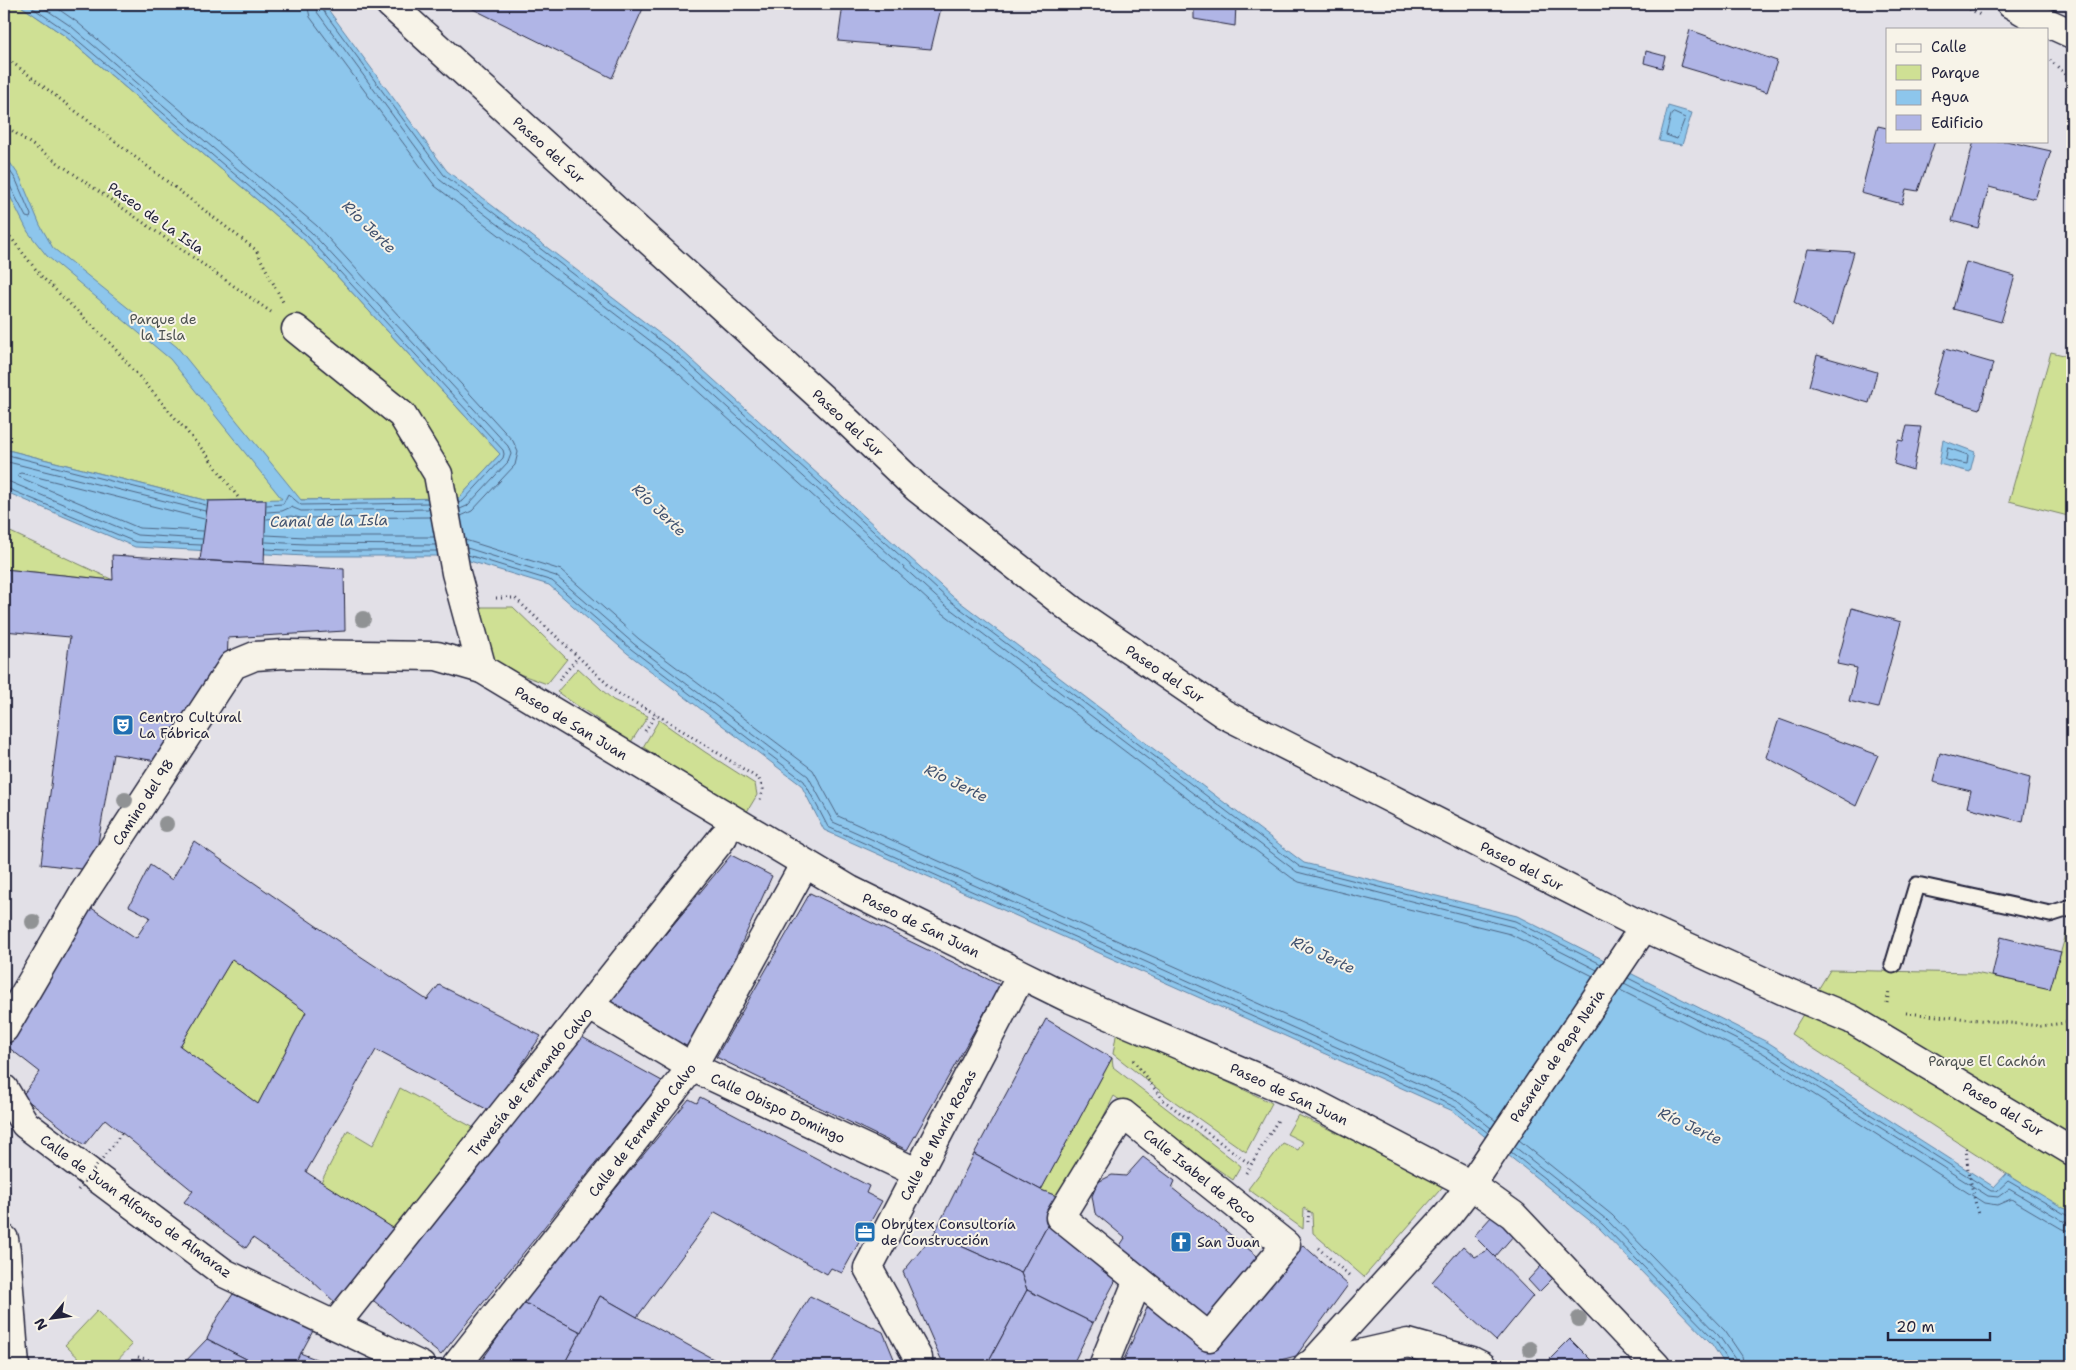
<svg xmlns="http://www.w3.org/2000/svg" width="2076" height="1370" viewBox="0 0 2076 1370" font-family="'Shantell Sans',sans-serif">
	<rect width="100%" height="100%" fill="#e2e0e7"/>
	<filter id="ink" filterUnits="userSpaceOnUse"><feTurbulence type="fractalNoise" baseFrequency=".02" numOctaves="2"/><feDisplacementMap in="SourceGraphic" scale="10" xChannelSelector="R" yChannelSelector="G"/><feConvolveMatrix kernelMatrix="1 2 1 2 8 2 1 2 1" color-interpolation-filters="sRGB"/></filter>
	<g filter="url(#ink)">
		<!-- green -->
		<g fill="#cfe094" stroke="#788168">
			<path d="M 4,4 L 18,4 L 65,36 L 304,240 L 500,454 L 459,498 L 208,501 L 4,449 Z"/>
			<path d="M 2051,352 L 2072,357 L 2072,517 L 2009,501 Z"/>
			<path d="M 4,529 L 113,580 L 4,569 Z"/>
			<path d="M 476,607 L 513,607 L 567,659 L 547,684 L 492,664 Z"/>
			<path d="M 578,668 L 613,700 L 648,716 L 631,742 L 557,692 Z"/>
			<path d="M 659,720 L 705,752 L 755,784 L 757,795 L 745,815 L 643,747 Z"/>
			<path d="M 2072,930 L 2072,1216 L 1791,1034 L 1830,970 L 1975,973 L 2050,988 L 2067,931 Z"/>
			<path d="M 232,959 L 306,1012 L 258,1104 L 180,1046 Z"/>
			<path d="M 1117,1030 L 1272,1103 L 1246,1152 L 1168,1097 L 1113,1054 Z"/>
			<path d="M 1112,1058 L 1113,1067 L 1241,1166 L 1233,1180 L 1114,1096 L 1062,1198 L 1041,1190 Z"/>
			<path d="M 400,1088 L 476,1129 L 396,1230 L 321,1182 L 348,1130 L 373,1145 Z"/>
			<path d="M 1298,1115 L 1446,1183 L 1364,1277 L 1313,1233 L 1312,1213 L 1304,1208 L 1303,1229 L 1248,1189 L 1283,1143 L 1298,1150 L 1303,1142 L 1287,1134 Z"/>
			<path d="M 97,1311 L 132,1345 L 112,1366 L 87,1366 L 65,1345 Z"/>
		</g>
		<!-- water -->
		<g fill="#8dc6ec" stroke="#6284a5">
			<path d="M 18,4 L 324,4 L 447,171 L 681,350 L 952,596 L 1304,863 L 1517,916 L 1769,1043 L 1994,1187 L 2006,1174 L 2072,1213 L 2072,1366 L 1726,1366 L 1711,1343 L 1599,1228 L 1453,1111 L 824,830 L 801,785 L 627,653 L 549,585 L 453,556 L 305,556 L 135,547 L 4,491 L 4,449 L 208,501 L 282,499 L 170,359 L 47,256 L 28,232 L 4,184 L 4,154 L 20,177 L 40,225 L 53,248 L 177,347 L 301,500 L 459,498 L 500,454 L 304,240 L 65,36 Z"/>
			<path d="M 1668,106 L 1692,113 L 1682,145 L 1659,141 Z"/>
			<path d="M 1943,440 L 1975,452 L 1970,472 L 1939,464 Z"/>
		</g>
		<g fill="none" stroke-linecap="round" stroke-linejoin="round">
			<!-- shore -->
			<g stroke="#4d6482" stroke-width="1">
				<path d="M 27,4 L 68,32 L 307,236 L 503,450 L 504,454 L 503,458 L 463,501 L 458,503"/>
				<path d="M 38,4 L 72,27 L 311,232 L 508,446 L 511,454 L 508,462 L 467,506 L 460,509"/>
				<path d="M 51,4 L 77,22 L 317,226 L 513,441 L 518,452 L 515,465 L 472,511 L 461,516"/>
				<path d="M 307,4 L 310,17 L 435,186 L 669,365 L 940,611 L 1292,878 L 1299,882 L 1510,934 L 1593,976"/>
				<path d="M 314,4 L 317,12 L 440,180 L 674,359 L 945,605 L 1297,872 L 1513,927 L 1597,970"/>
				<path d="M 320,4 L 322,9 L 444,175 L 678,354 L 949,600 L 1300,867 L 1515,921 L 1601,964"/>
				<path d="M 1674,113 L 1685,118 L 1677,139 L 1666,135 L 1671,115 Z"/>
				<path d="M 4,162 L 16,180 L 31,215 L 30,218 L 26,217 L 10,186 L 4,183"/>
				<path d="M 1948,448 L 1968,455 L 1967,464 L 1946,460 Z"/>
				<path d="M 4,454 L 206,505"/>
				<path d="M 4,461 L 205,511"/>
				<path d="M 4,481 L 10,482 L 137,535 L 202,539"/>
				<path d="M 4,487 L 135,542 L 201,545"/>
				<path d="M 267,505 L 283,504 L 288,494 L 301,505 L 428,503"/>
				<path d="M 267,512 L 282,511 L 291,507 L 301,511 L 429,509"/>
				<path d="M 267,519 L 291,516 L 301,518 L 431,517"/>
				<path d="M 203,531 L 139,528 L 19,477 L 18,474 L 21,473 L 204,519"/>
				<path d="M 266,535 L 305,537 L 434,537"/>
				<path d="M 465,540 L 561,570 L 639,639 L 813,770 L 838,816 L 1461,1094 L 1496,1121"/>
				<path d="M 266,542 L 305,544 L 436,545"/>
				<path d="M 467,548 L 556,576 L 634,644 L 808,776 L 833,822 L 1457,1101 L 1491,1128"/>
				<path d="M 266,549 L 305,551 L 437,551"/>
				<path d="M 468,555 L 552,581 L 631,649 L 804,781 L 828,827 L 1455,1107 L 1488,1133"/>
				<path d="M 1628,978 L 1766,1048 L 1991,1191 L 1997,1191 L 2008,1181 L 2068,1216 L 2072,1217"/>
				<path d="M 1624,983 L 1763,1053 L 1988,1196 L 1998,1197 L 2009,1189 L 2065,1222 L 2072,1224"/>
				<path d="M 1620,990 L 1760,1060 L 1984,1203 L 1997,1205 L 2011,1199 L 2062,1229 L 2072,1231"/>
				<path d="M 1519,1140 L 1612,1215 L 1725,1331 L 1742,1356 L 1744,1366"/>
				<path d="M 1515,1147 L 1607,1220 L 1719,1336 L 1735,1359 L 1736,1366"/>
				<path d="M 1511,1152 L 1602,1224 L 1715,1340 L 1729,1362 L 1730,1366"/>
			</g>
		</g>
		<!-- building -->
		<g fill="#b0b5e6" stroke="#22223b" fill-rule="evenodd">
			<path d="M 463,4 L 645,4 L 612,78 Z"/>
			<path d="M 843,4 L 942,4 L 931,49 L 838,41 Z"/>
			<path d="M 1194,4 L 1236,4 L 1235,26 L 1194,19 Z"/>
			<path d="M 1690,30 L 1777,61 L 1767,92 L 1680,66 Z"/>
			<path d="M 1646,51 L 1665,56 L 1662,68 L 1644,63 Z"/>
			<path d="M 1878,126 L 1887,128 L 1887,141 L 1935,141 L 1918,191 L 1906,189 L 1902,204 L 1861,193 Z"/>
			<path d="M 1974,141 L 2006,141 L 2051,151 L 2035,199 L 1989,187 L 1978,228 L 1952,221 Z"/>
			<path d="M 1808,249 L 1854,252 L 1833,325 L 1794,302 Z"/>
			<path d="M 1966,262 L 2015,276 L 2001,322 L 1953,309 Z"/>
			<path d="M 1945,349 L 1993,363 L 1980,409 L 1932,395 Z"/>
			<path d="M 1817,355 L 1877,372 L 1869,403 L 1809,386 Z"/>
			<path d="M 1907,426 L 1921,427 L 1913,470 L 1894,464 L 1898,440 L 1903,441 Z"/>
			<path d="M 266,500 L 264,564 L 200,560 L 208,501 Z"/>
			<path d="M 112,555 L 344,569 L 345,631 L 228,638 L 227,667 L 163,762 L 113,754 L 96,855 L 89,870 L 41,864 L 70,637 L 4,631 L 4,569 L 113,580 Z"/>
			<path d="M 1852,608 L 1901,622 L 1878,708 L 1849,701 L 1857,668 L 1837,664 Z"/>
			<path d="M 1779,719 L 1878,755 L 1856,806 L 1766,757 Z"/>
			<path d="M 1940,753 L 2030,778 L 2023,822 L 1967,807 L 1971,791 L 1933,782 Z"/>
			<path d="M 194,841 L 351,950 L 427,1000 L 439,985 L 541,1036 L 490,1111 L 376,1050 L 306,1172 L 396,1230 L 341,1308 L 308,1277 L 253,1238 L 246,1248 L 184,1202 L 193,1191 L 105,1119 L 84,1145 L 22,1096 L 40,1072 L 4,1044 L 87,905 L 136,938 L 150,917 L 129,906 L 150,865 L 172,880 ZM 232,959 L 306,1012 L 258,1104 L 180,1046 Z"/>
			<path d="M 731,855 L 772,876 L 692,1053 L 609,1002 Z"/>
			<path d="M 810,893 L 1000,985 L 907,1150 L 716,1057 Z"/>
			<path d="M 2001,937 L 2061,952 L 2050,989 L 1992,976 Z"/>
			<path d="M 1046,1019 L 1112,1058 L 1041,1190 L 974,1154 Z"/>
			<path d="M 582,1037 L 662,1081 L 441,1355 L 369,1297 Z"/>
			<path d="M 700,1097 L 869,1186 L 866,1193 L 882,1201 L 842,1273 L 831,1268 L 827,1274 L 715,1212 L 637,1317 L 600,1296 L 581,1332 L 523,1302 L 689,1099 L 697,1103 Z"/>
			<path d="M 974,1154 L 1041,1190 L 1062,1198 L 1021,1273 L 934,1234 Z"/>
			<path d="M 1143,1157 L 1175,1181 L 1172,1188 L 1261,1259 L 1206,1319 L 1119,1247 L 1125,1238 L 1095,1213 L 1092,1196 L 1098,1182 L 1112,1175 L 1126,1176 Z"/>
			<path d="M 1062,1198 L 1119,1274 L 1093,1323 L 1027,1290 L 1021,1273 Z"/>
			<path d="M 1492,1216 L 1514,1235 L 1495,1257 L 1474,1236 Z"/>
			<path d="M 934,1234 L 1021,1273 L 1027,1290 L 986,1366 L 959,1366 L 941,1359 L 903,1272 Z"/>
			<path d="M 1303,1245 L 1348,1285 L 1296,1356 L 1257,1366 L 1121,1366 L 1151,1299 L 1211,1345 Z"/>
			<path d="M 1463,1246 L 1475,1257 L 1488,1250 L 1533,1296 L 1496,1341 L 1432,1282 Z"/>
			<path d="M 1541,1266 L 1553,1278 L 1539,1292 L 1528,1280 Z"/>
			<path d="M 1027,1290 L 1093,1323 L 1072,1366 L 986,1366 Z"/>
			<path d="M 233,1294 L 314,1329 L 294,1366 L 260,1366 L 207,1339 L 216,1320 Z"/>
			<path d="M 600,1296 L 637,1317 L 726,1366 L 563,1366 Z"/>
			<path d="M 810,1296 L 883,1332 L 897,1366 L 767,1366 Z"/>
			<path d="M 523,1302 L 581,1332 L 563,1366 L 495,1366 L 482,1360 Z"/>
			<path d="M 207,1339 L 260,1366 L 181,1366 Z"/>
			<path d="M 1570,1339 L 1597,1366 L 1543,1366 Z"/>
			<path d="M 300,1353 L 334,1366 L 294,1366 Z"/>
			<path d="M 1392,1359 L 1417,1366 L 1390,1366 Z"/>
			<path d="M 360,1360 L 376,1366 L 357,1366 Z"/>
		</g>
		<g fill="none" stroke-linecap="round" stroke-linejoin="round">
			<!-- lane casing -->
			<g stroke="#22223b" stroke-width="19">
				<path id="lane" d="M 1893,965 L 1917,885 L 2050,914 L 2072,907"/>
			</g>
			<!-- street casing -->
			<g stroke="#22223b" stroke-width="31">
				<g id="street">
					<path d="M 390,4 L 846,420 L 917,488 L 1072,610 L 1224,714 L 1644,927 L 1791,994 L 1851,1019 L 2072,1151"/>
					<path d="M 296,329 L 402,415 L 438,474 L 456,573 L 482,669 L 850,890 L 1071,999 L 1300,1096 L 1471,1185 L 1513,1215 L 1656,1366"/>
					<path d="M 590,1006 L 692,1067 L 918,1173"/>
					<path d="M 4,1029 L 83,894 L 233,665 L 255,656 L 284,654 L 437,656 L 482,669"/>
					<path d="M 4,1089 L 25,1124 L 224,1273 L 421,1366"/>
					<path d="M 1123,1114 L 1286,1245 L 1209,1337 L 1060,1217 Z"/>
					<path d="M 335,1325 L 723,837"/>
					<path d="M 456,1366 L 692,1067 L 798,876"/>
					<path d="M 918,1366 L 918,1358 L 868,1268 L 1017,983"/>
					<path d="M 1103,1366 L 1138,1280"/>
					<path d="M 1307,1366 L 1408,1343 L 1472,1361 L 1482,1366"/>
					<path d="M 1310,1366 L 1447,1216 L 1471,1185 L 1644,927"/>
				</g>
			</g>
			<!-- secondary casing -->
			<g stroke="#22223b" stroke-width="31">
				<path id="secondary" d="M 4,1239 L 6,1251 L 15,1366"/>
			</g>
			<!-- primary casing -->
			<g stroke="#22223b" stroke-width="31">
				<path id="primary" d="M 2011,4 L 2028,14 L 2072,34"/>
			</g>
			<!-- path -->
			<g stroke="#22223b" stroke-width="3" stroke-dasharray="1 4" stroke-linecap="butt">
				<path d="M 1961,4 L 1982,16"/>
				<path d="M 4,56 L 256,250 L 283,302"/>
				<path d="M 2050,60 L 2072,80"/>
				<path d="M 4,125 L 271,312"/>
				<path d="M 4,229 L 41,276 L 109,342 L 158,398 L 207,455 L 240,500"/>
				<path d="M 496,598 L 515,598 L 617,693 L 656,714 L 759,779 L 763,789 L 760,800"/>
				<path d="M 559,680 L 578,657"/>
				<path d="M 645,731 L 656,714"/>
				<path d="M 1887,1003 L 1889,990"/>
				<path d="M 1906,1013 L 2041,1026 L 2072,1022"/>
				<path d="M 1133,1060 L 1163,1100 L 1251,1165"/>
				<path d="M 1966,1148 L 1968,1170 L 1978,1214"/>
				<path d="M 1246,1173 L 1278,1120"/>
				<path d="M 1308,1222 L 1309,1210"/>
				<path d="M 1318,1248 L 1351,1277"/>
				<path d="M 138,1357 L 173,1366"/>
			</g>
			<!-- lane -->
			<use href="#lane" stroke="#f7f3e8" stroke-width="15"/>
			<!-- street -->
			<use href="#street" stroke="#f7f3e8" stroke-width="28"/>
			<!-- secondary -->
			<use href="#secondary" stroke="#f7f3e8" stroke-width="28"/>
			<!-- primary -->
			<use href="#primary" stroke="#f7f3e8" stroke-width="28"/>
			<!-- path-bridge -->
			<path stroke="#22223b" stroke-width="3" stroke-dasharray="1 4" stroke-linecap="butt" d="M 78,1190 L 122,1133"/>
		</g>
		<!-- trees -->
		<g fill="#909294">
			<circle cx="363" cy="619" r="8"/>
			<circle cx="125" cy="800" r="8"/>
			<circle cx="166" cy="824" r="8"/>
			<circle cx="33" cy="922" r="8"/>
			<circle cx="1579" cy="1319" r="8"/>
			<circle cx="1530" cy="1349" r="8"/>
		</g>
	</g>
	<!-- icons -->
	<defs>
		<g id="theatre-square" transform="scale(1.125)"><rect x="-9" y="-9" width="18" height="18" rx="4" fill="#1f6fb2" stroke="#f7f3e8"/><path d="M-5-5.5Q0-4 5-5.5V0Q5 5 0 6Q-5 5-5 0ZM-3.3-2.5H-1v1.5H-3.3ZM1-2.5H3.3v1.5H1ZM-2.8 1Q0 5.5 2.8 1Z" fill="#fff"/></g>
		<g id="office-square" transform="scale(1.125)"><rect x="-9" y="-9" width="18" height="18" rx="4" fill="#1f6fb2" stroke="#f7f3e8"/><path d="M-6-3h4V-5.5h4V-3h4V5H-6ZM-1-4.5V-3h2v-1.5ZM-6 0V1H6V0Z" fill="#fff"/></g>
		<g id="church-square" transform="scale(1.125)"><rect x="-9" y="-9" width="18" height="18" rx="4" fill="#1f6fb2" stroke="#f7f3e8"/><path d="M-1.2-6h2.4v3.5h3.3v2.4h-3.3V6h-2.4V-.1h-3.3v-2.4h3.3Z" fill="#fff"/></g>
	</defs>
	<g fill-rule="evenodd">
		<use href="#theatre-square" x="123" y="725"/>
		<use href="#office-square" x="865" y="1232"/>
		<use href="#church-square" x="1181" y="1242"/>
	</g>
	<g text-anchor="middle" stroke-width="4" stroke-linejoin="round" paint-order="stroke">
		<!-- street labels -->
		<g font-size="14" fill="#22223b" stroke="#f7f3e8">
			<text transform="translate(549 150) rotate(42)" y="5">Paseo del Sur</text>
			<text transform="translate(156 218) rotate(35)" y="5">Paseo de La Isla</text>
			<text transform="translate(848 423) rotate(43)" y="5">Paseo del Sur</text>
			<text transform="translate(1165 674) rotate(34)" y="5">Paseo del Sur</text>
			<text transform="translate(571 723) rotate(31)" y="5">Paseo de San Juan</text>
			<text transform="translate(143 802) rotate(-57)" y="5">Camino del 98</text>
			<text transform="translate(1522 866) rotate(27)" y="5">Paseo del Sur</text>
			<text transform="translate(921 925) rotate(26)" y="5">Paseo de San Juan</text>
			<text transform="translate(1557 1056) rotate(-56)" y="5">Pasarela de Pepe Neria</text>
			<text transform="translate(530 1082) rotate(-51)" y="5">Travesía de Fernando Calvo</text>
			<text transform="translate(1289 1094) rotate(25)" y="5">Paseo de San Juan</text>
			<text transform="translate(778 1108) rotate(25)" y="5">Calle Obispo Domingo</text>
			<text transform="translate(2003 1109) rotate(31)" y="5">Paseo del Sur</text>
			<text transform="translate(642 1130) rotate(-52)" y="5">Calle de Fernando Calvo</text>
			<text transform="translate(938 1135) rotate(-62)" y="5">Calle de María Rozas</text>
			<text transform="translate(1200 1176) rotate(39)" y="5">Calle Isabel de Roco</text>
			<text transform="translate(136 1206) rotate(36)" y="5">Calle de Juan Alfonso de Almaraz</text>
		</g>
		<!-- park labels -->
		<g font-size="14" fill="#4d5251" stroke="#f7f3e8">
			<text x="163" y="324">Parque de<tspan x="163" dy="16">la Isla</tspan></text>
			<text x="1987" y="1066">Parque El Cachón</text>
		</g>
		<!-- poi labels -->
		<g font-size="14" fill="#22223b" stroke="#f7f3e8" text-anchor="start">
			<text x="139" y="722">Centro Cultural<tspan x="139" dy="16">La Fábrica</tspan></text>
			<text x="881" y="1229">Obrytex Consultoría<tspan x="881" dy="16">de Construcción</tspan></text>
			<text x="1197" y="1247">San Juan</text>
		</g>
		<!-- water labels -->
		<g font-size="15" font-style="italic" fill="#425370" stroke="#f7f3e8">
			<text transform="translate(369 227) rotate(44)" y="5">Río Jerte</text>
			<text transform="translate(659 510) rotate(44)" y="5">Río Jerte</text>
			<text transform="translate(329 521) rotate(-1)" y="5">Canal de la Isla</text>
			<text transform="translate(956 783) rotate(26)" y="5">Río Jerte</text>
			<text transform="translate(1323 955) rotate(25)" y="5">Río Jerte</text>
			<text transform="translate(1690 1126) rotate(25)" y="5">Río Jerte</text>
		</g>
	</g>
	<!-- margin -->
	<rect width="2076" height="1370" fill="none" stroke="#f7f3e8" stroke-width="20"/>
	<rect x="10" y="10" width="2056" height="1350" fill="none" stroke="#22223b" stroke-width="2" filter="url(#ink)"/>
	<!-- legend -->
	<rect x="1886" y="28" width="162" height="115" fill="#f7f3e8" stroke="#a29fa3"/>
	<rect x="1896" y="44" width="25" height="8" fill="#f7f3e8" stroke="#a29fa3"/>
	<text x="1931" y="52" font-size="15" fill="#22223b">Calle</text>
	<rect x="1896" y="65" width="25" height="15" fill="#cfe094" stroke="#a29fa3"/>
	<text x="1931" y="78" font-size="15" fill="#22223b">Parque</text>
	<rect x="1896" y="90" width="25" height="15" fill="#8dc6ec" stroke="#a29fa3"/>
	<text x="1931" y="102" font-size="15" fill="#22223b">Agua</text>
	<rect x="1896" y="115" width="25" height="15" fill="#b0b5e6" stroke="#a29fa3"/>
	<text x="1931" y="128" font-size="15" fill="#22223b">Edificio</text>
	<!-- north arrow -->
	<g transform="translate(52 1318) rotate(241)" stroke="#f7f3e8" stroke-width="4" paint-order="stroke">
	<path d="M0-4L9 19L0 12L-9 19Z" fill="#22223b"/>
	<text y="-8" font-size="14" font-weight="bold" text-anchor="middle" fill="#22223b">N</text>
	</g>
	<!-- scale -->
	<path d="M1888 1332v8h102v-8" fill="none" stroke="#22223b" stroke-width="2.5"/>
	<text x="1896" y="1332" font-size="15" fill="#22223b" stroke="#f7f3e8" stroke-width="4" paint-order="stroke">20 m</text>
</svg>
